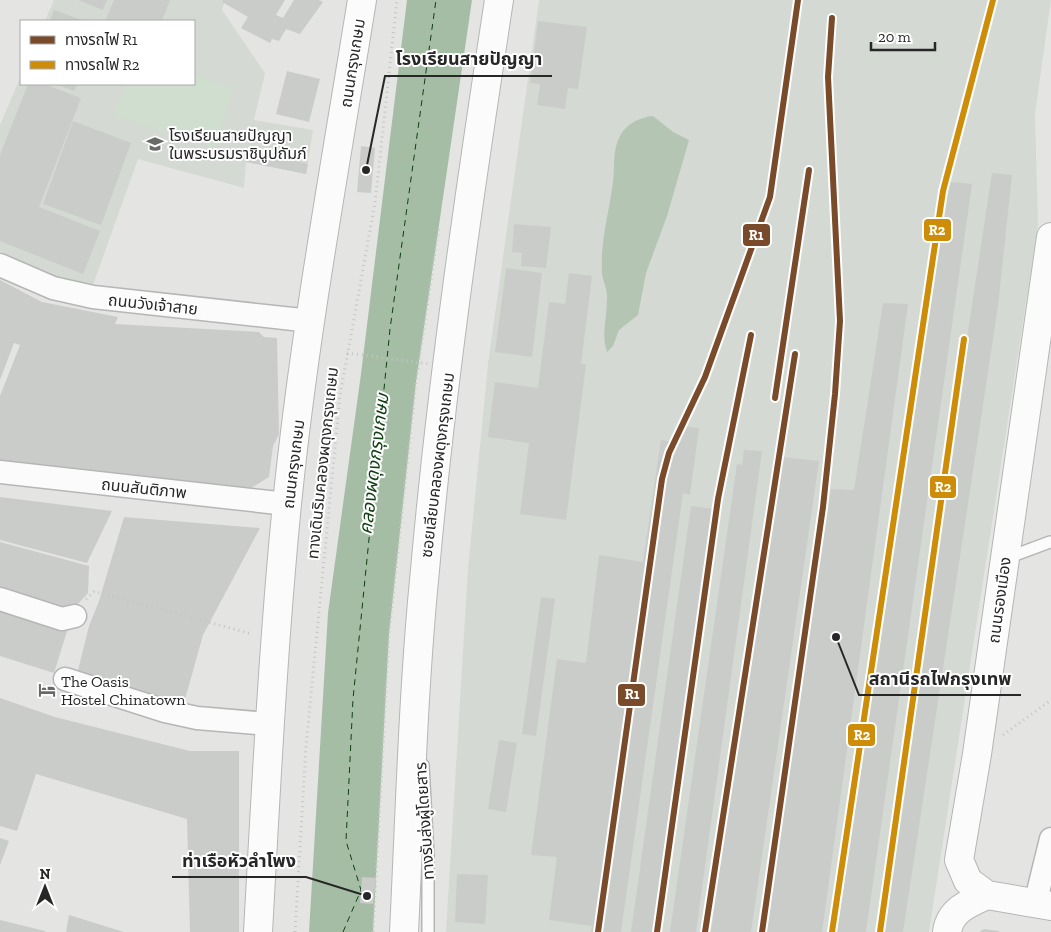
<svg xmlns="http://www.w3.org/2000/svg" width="1051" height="932" viewBox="0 0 1051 932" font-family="'Zilla Slab','Noto Sans Thai',serif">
	<rect width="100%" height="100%" fill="#e4e5e3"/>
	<!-- built -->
	<g fill="#d4d9d3">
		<path d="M 54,0 L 225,0 L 222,10 L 265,73 L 254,120 L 313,130 L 306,174 L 246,162 L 244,188 L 138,159 L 93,285 L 63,285 L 0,251 L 0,125 L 21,76 L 21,84 L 194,84 L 194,21 L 45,21 Z"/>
		<path d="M 539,0 L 1051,0 L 1035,114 L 1038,225 L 929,932 L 446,932 L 468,569 L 488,364 Z"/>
	</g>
	<!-- green -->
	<path fill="#d0decf" d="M 194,75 L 232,88 L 216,148 L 114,116 L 125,84 L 194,84 Z"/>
	<!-- forest -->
	<path fill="#b4c6b3" d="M 653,116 L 673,132 L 689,140 L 667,216 L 646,273 L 638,315 L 619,330 L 613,346 L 607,352 C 601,334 607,318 607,299 C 608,290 603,282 602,273 C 600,242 609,213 613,182 C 615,165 612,150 621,134 C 628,123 641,117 653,116 Z"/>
	<!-- water -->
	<path fill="#a6bda5" d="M 407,0 L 472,0 L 416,382 L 389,634 L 373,932 L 309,932 L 328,613 L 361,374 Z"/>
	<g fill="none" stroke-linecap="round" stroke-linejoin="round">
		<!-- ferry -->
		<path stroke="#0f3f13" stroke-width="1" stroke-dasharray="6 5" stroke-linecap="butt" d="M 343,932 L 361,890 L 346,841 L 353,699 L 390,329 L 436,0"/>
	</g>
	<!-- building -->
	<g fill="#caccca">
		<path d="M 78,0 L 107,0 L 103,10 Z"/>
		<path d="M 114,0 L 170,0 L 162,21 L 111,21 L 106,19 Z"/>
		<path d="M 223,0 L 285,0 L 276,15 L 283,18 L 294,0 L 319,0 L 323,2 L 300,34 L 286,29 L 279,41 L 272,39 L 270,43 L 241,28 L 248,17 L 222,2 Z"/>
		<path d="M 54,10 L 85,21 L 50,21 Z"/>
		<path d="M 538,21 L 587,27 L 578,89 L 568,88 L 565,109 L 537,105 L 540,84 L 530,83 Z"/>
		<path d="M 287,71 L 320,79 L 309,122 L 276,114 Z"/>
		<path d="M 28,84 L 44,84 L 81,98 L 39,207 L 100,231 L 83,274 L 0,241 L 0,155 Z"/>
		<path d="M 56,84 L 77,84 L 74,91 Z"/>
		<path d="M 73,121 L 131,143 L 101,225 L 43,204 Z"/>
		<path d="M 361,146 L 375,148 L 371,193 L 357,192 Z"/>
		<path d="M 248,152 L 308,164 L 306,174 L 246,162 Z"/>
		<path d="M 992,173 L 1012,175 L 998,306 L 903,932 L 877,932 Z"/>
		<path d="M 950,182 L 972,184 L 866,932 L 837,932 L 930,303 Z"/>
		<path d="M 514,224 L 551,227 L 546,268 L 521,266 L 522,253 L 512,252 Z"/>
		<path d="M 506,268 L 542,273 L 532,357 L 495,352 Z"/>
		<path d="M 569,273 L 592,276 L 581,364 L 586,364 L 566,520 L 520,514 L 529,443 L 488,437 L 495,382 L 538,388 L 549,302 L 565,304 Z"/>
		<path d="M 0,280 L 42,302 L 118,317 L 115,324 L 259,332 L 264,337 L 277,338 L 279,434 L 273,446 L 269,477 L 248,490 L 0,463 L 0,396 L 20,345 L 14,343 L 0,380 Z"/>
		<path d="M 883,303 L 908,304 L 822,932 L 766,932 L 831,489 L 854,490 Z"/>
		<path d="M 683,426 L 699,428 L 690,495 L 683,493 L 621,932 L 591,932 L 592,926 L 549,920 L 557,857 L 531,855 L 557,659 L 586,663 L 599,555 L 643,562 L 661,440 L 680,443 Z"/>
		<path d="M 744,450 L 762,451 L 696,932 L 670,932 L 737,464 L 742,465 Z"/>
		<path d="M 782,457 L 819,461 L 751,932 L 711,932 L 733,774 Z"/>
		<path d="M 0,497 L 112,511 L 87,563 L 0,540 Z"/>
		<path d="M 691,506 L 714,509 L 654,932 L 631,932 Z"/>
		<path d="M 124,517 L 260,528 L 203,635 L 184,703 L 76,678 L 89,626 L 99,601 Z"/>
		<path d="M 0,542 L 89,566 L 88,593 L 66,617 L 0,593 Z"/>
		<path d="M 541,597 L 555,599 L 536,736 L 522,734 Z"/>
		<path d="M 0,607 L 68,628 L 54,673 L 0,656 Z"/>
		<path d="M 0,698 L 55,717 L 190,751 L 239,751 L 239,932 L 190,932 L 187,819 L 36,774 L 17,831 L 0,826 Z"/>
		<path d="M 499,740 L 517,743 L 506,812 L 488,809 Z"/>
		<path d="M 0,838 L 9,841 L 0,865 Z"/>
		<path d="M 457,874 L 488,875 L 485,924 L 455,922 Z"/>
		<path d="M 362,877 L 376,878 L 373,904 L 360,903 Z"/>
		<path d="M 69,915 L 124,932 L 66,932 Z"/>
		<path d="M 0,920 L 45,931 L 45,932 L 0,932 Z"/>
		<path d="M 984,929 L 999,931 L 999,932 L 979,932 Z"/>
	</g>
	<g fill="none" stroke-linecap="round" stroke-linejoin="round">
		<!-- lane casing -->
		<g stroke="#b5b6b5" stroke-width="14">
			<g id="lane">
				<path d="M 1007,558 L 1050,542"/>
				<path d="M 423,765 L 428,856 L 428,932"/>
			</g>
		</g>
		<!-- street casing -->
		<g stroke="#b5b6b5" stroke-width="25">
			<g id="street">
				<path d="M 0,265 L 53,288 L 93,297 L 311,321"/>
				<path d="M 0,472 L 287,504"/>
				<path d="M 0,599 L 62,619 L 75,616"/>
				<path d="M 65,679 L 165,711 L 197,718 L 269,724"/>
				<path d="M 1035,904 L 1051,839"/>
			</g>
		</g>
		<!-- secondary casing -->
		<g stroke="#b5b6b5" stroke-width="30">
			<g id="secondary">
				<path d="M 1051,237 L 977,754 L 959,860 L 968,881 L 987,895 L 1051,906"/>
				<path d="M 258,932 C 266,789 273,646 287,504 C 304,335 335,167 362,0"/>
				<path d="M 404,932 C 410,811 413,690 425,570 C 442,379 470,189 499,0"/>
				<path d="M 947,932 C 950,910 969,903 987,895"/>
			</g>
		</g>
		<!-- path -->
		<g stroke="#c3c4c3" stroke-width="3" stroke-dasharray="1 4" stroke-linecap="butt">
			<path d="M 86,599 L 94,592 L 100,593 L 252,634"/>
			<path d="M 1003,735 L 1051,700"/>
			<path d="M 295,932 L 306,746 L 340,396 L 375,203 L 397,0"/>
			<path d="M 373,932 L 389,634 L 416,382 L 439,226"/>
		</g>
		<!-- lane -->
		<use href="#lane" stroke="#fbfbfb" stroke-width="11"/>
		<!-- street -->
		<use href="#street" stroke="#fbfbfb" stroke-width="22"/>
		<!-- secondary -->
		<use href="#secondary" stroke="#fbfbfb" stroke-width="28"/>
		<!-- path-bridge -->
		<path stroke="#c3c4c3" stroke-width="3" stroke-dasharray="1 4" stroke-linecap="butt" d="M 347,353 L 430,364"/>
		<!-- rail-1 casing -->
		<g stroke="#fff" stroke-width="10">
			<g id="rail-1">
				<path d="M 775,398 L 809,170"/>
				<path d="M 598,932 L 662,479 L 669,453 L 705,377 L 770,197 L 798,0"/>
				<path d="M 657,932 L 718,499 L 751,335"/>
				<path d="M 705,932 L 795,354"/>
				<path d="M 762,932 L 823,507 L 835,394 L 840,321 L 828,77 L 832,18"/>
			</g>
		</g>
		<!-- rail-2 casing -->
		<g stroke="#fff" stroke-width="10">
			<g id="rail-2">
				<path d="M 832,932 L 943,191 L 993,0"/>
				<path d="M 880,932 L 964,339"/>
			</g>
		</g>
		<!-- rail-1 -->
		<use href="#rail-1" stroke="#7a4b2a" stroke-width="6"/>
		<!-- rail-2 -->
		<use href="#rail-2" stroke="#cd8d08" stroke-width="6"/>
	</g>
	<!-- icons -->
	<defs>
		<g id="school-bare" transform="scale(1.35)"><path d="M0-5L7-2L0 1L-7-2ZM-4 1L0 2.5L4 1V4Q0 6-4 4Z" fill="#686a68" stroke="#fff" stroke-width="2.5" paint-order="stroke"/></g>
		<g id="hotel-bare" transform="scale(1.35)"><path d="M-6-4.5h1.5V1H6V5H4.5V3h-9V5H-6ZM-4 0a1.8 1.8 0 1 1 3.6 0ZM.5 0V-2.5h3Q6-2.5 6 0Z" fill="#686a68" stroke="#fff" stroke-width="2.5" paint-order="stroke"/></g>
	</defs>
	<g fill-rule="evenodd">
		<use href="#school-bare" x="155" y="144"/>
		<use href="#hotel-bare" x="47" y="690"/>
	</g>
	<g text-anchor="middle" stroke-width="4" stroke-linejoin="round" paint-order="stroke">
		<!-- street labels -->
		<g font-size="16" fill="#262726" stroke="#fff">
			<text transform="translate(352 63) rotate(-81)" y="6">ถนนกรุงเกษม</text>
			<text transform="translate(153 304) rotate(6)" y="6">ถนนวังเจ้าสาย</text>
			<text transform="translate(322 463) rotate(-84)" y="6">ทางเดินริมคลองผดุงกรุงเกษม</text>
			<text transform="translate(293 464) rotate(-83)" y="6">ถนนกรุงเกษม</text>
			<text transform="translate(437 465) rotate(-83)" y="6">ซอยเลียบคลองผดุงกรุงเกษม</text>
			<text transform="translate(144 488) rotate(6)" y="6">ถนนสันติภาพ</text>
			<text transform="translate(999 600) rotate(-82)" y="6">ถนนรองเมือง</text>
			<text transform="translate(424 821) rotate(-94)" y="6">ทางรับส่งผู้โดยสาร</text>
		</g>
		<!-- poi labels -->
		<g font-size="16" fill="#262726" stroke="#fff" text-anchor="start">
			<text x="169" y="141">โรงเรียนสายปัญญา<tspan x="169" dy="18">ในพระบรมราชินูปถัมภ์</tspan></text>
			<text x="61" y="687">The Oasis<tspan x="61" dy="18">Hostel Chinatown</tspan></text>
		</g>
		<!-- water labels -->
		<g font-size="18" font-style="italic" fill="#0f3f13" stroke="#fff">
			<text transform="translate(374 464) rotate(-83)" y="6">คลองผดุงกรุงเกษม</text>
		</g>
	</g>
	<!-- callouts -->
	<path fill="none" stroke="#262726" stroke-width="2" d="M366 170L385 76H552M836 637L859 695H1021M367 896L306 877H172"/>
	<g fill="#262726" stroke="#fff" stroke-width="2">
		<circle cx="366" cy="170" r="5"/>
		<circle cx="836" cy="637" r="5"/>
		<circle cx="367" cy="896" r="5"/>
	</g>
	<g font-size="18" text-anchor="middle" font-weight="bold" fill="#262726" stroke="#fff" stroke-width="4" stroke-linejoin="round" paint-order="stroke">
		<text x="469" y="65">โรงเรียนสายปัญญา</text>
		<text x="940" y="685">สถานีรถไฟกรุงเทพ</text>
		<text x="239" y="867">ท่าเรือหัวลำโพง</text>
	</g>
	<g stroke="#fff" stroke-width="2">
		<rect x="923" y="218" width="29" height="24" rx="5" fill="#cd8d08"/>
		<rect x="742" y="223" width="29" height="24" rx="5" fill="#7a4b2a"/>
		<rect x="929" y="475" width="28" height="24" rx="5" fill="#cd8d08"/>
		<rect x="617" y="683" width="29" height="24" rx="5" fill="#7a4b2a"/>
		<rect x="847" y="723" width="29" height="24" rx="5" fill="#cd8d08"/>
	</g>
	<g font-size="14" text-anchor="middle" font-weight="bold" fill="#fff">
		<text x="937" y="235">R2</text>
		<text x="756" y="240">R1</text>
		<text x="943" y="492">R2</text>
		<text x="632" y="699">R1</text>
		<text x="862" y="740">R2</text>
	</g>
	<!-- legend -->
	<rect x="20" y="20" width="175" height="65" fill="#ffffff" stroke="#a8a9a8"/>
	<rect x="30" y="36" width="25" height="8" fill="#7a4b2a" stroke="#a8a9a8"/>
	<text x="65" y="45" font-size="15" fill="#262726">ทางรถไฟ R1</text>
	<rect x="30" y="61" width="25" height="8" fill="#cd8d08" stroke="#a8a9a8"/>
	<text x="65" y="70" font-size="15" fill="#262726">ทางรถไฟ R2</text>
	<!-- north arrow -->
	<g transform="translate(45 887)" stroke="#ffffff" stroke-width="4" paint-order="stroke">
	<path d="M0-4L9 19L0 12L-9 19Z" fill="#262726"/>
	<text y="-8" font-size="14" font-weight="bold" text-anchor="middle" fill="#262726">N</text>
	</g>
	<!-- scale -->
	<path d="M871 42v8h64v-8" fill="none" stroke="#262726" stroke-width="2.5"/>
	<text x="878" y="42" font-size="15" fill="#262726" stroke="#ffffff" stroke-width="4" paint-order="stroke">20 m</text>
</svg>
